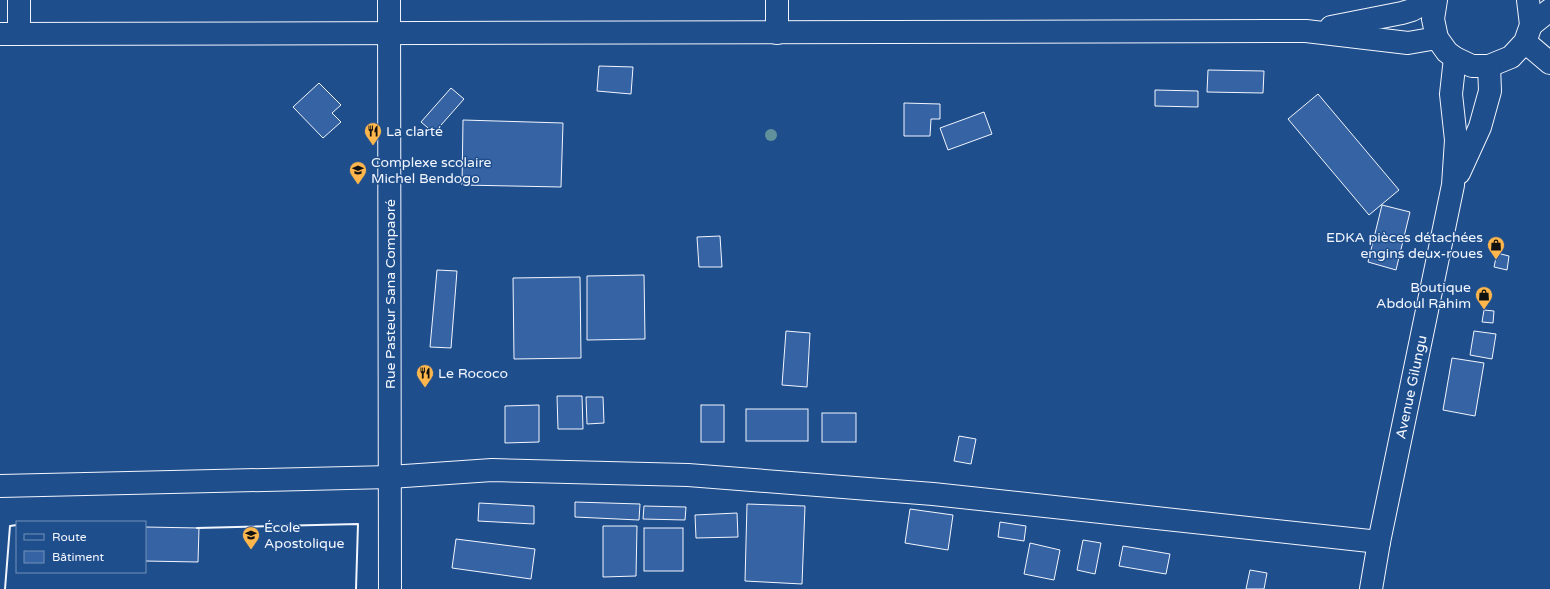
<svg xmlns="http://www.w3.org/2000/svg" width="1550" height="589" viewBox="0 0 1550 589" font-family="'Varela Round',sans-serif">
	<rect width="100%" height="100%" fill="#1f4e8c"/>
	<!-- building -->
	<g fill="#3563a3" stroke="#f2f6ff">
		<path d="M 599,66 L 633,67 L 631,94 L 597,91 Z"/>
		<path d="M 1208,70 L 1264,71 L 1263,93 L 1207,92 Z"/>
		<path d="M 319,83 L 341,105 L 332,113 L 341,122 L 323,138 L 293,107 Z"/>
		<path d="M 451,88 L 464,99 L 434,133 L 421,122 Z"/>
		<path d="M 1155,90 L 1198,91 L 1198,107 L 1155,106 Z"/>
		<path d="M 1318,94 L 1399,190 L 1369,215 L 1288,119 Z"/>
		<path d="M 904,103 L 940,104 L 940,119 L 931,119 L 930,136 L 904,136 Z"/>
		<path d="M 984,112 L 992,134 L 948,150 L 940,128 Z"/>
		<path d="M 463,120 L 563,123 L 561,187 L 462,185 Z"/>
		<path d="M 1382,205 L 1410,212 L 1396,270 L 1368,262 Z"/>
		<path d="M 720,236 L 722,267 L 699,267 L 697,237 Z"/>
		<path d="M 1497,253 L 1509,256 L 1507,270 L 1494,267 Z"/>
		<path d="M 437,270 L 457,271 L 451,348 L 430,347 Z"/>
		<path d="M 644,275 L 645,339 L 587,340 L 587,276 Z"/>
		<path d="M 580,277 L 581,358 L 514,359 L 513,278 Z"/>
		<path d="M 1484,310 L 1494,311 L 1493,323 L 1482,322 Z"/>
		<path d="M 786,331 L 810,333 L 807,387 L 782,385 Z"/>
		<path d="M 1474,331 L 1496,334 L 1492,359 L 1470,355 Z"/>
		<path d="M 1452,358 L 1484,363 L 1475,416 L 1443,410 Z"/>
		<path d="M 557,396 L 582,396 L 583,429 L 558,429 Z"/>
		<path d="M 586,397 L 603,397 L 604,423 L 587,424 Z"/>
		<path d="M 539,405 L 539,442 L 505,443 L 505,406 Z"/>
		<rect x="701" y="405" width="23" height="37"/>
		<rect x="746" y="409" width="62" height="32"/>
		<rect x="822" y="413" width="34" height="29"/>
		<path d="M 959,436 L 976,439 L 971,464 L 954,461 Z"/>
		<path d="M 575,502 L 640,504 L 639,520 L 575,517 Z"/>
		<path d="M 479,503 L 534,506 L 534,524 L 478,521 Z"/>
		<path d="M 747,504 L 805,506 L 802,584 L 745,581 Z"/>
		<path d="M 644,506 L 686,507 L 685,520 L 643,519 Z"/>
		<path d="M 910,509 L 953,515 L 948,550 L 905,543 Z"/>
		<path d="M 737,513 L 738,537 L 696,538 L 695,515 Z"/>
		<path d="M 1000,522 L 1026,526 L 1024,541 L 998,537 Z"/>
		<path d="M 603,526 L 637,526 L 636,576 L 603,577 Z"/>
		<path d="M 145,527 L 199,528 L 198,562 L 145,561 Z"/>
		<rect x="644" y="528" width="39" height="43"/>
		<path d="M 456,539 L 535,549 L 531,579 L 452,568 Z"/>
		<path d="M 1083,540 L 1101,543 L 1095,574 L 1077,570 Z"/>
		<path d="M 1030,543 L 1060,550 L 1054,580 L 1024,574 Z"/>
		<path d="M 1123,546 L 1170,554 L 1166,574 L 1119,566 Z"/>
		<path d="M 1250,570 L 1267,573 L 1264,589 L 1246,589 Z"/>
	</g>
	<g fill="none" stroke-linecap="round" stroke-linejoin="round">
		<!-- minor casing -->
		<g stroke="#f2f6ff" stroke-width="24">
			<g id="minor">
				<path d="M 19,0 L 19,34"/>
				<path d="M 389,0 L 390,589"/>
				<path d="M 1436,0 L 1433,19 L 1437,38 L 1447,52 L 1455,58 L 1472,66 L 1489,66 L 1511,57 L 1525,42 L 1531,25 L 1528,0"/>
				<path d="M 1531,25 L 1550,10"/>
				<path d="M 1331,27 L 1402,13 L 1412,10 L 1431,0"/>
				<path d="M 777,33 L 777,0"/>
				<path d="M 0,34 L 1306,31 L 1408,43 L 1437,38"/>
				<path d="M 1525,42 L 1550,63"/>
				<path d="M 1459,173 L 1480,127 L 1490,91 L 1489,66"/>
				<path d="M 0,486 L 390,477 L 492,470 L 688,475 L 933,494 L 1379,542"/>
				<path d="M 1371,589 L 1379,542 L 1453,185 L 1456,140 L 1451,94 L 1455,58"/>
			</g>
		</g>
		<!-- minor -->
		<use href="#minor" stroke="#1f4e8c" stroke-width="22"/>
		<!-- wall -->
		<g stroke="#f2f6ff" stroke-width="2">
			<path d="M 197,528 L 358,524 L 356,589"/>
			<path d="M 5,589 L 10,526 L 17,525"/>
		</g>
	</g>
	<!-- trees -->
	<circle fill="#61919a" cx="771" cy="135" r="6"/>
	<!-- icons -->
	<defs>
		<g id="restaurant-pin" transform="scale(0.9)"><path d="M0 17L-7.5 6A9.5 9.5 0 1 1 7.5 6Z" fill="#ffb74d" stroke="#1f4e8c"/><path d="M-5-6h1v4h1v-4h1v4h1v-4h1v5L-1.5 .5V6h-2V.5L-5-1ZM5-6V6H3V1.5H1.5Q1.5-4 5-6Z" fill="#111"/></g>
		<g id="school-pin" transform="scale(0.9)"><path d="M0 17L-7.5 6A9.5 9.5 0 1 1 7.5 6Z" fill="#ffb74d" stroke="#1f4e8c"/><path d="M0-5L7-2L0 1L-7-2ZM-4 1L0 2.5L4 1V4Q0 6-4 4Z" fill="#111"/></g>
		<g id="shop-pin" transform="scale(0.9)"><path d="M0 17L-7.5 6A9.5 9.5 0 1 1 7.5 6Z" fill="#ffb74d" stroke="#1f4e8c"/><path d="M-5-2.5h2.3a2.7 3.5 0 0 1 5.4 0H5L5.5 6h-11ZM-1.5-2.5h3a1.5 2.3 0 0 0-3 0Z" fill="#111"/></g>
	</defs>
	<g fill-rule="evenodd">
		<use href="#restaurant-pin" x="373" y="131"/>
		<use href="#school-pin" x="358" y="170"/>
		<use href="#shop-pin" x="1496" y="245"/>
		<use href="#shop-pin" x="1484" y="295"/>
		<use href="#restaurant-pin" x="425" y="373"/>
		<use href="#school-pin" x="251" y="535"/>
	</g>
	<g text-anchor="middle" stroke-width="3" stroke-linejoin="round" paint-order="stroke">
		<!-- poi labels -->
		<g font-size="14" fill="#f2f6ff" stroke="#1f4e8c" text-anchor="start">
			<text x="386" y="136">La clarté</text>
			<text x="371" y="167">Complexe scolaire<tspan x="371" dy="16">Michel Bendogo</tspan></text>
			<text x="1483" y="242" text-anchor="end">EDKA pièces détachées<tspan x="1483" dy="16">engins deux-roues</tspan></text>
			<text x="1471" y="292" text-anchor="end">Boutique<tspan x="1471" dy="16">Abdoul Rahim</tspan></text>
			<text x="438" y="378">Le Rococo</text>
			<text x="264" y="532">École<tspan x="264" dy="16">Apostolique</tspan></text>
		</g>
		<!-- street labels -->
		<g font-size="14" fill="#f2f6ff" stroke="#1f4e8c">
			<text transform="translate(390 294) rotate(-90)" y="5">Rue Pasteur Sana Compaoré</text>
			<text transform="translate(1411 387) rotate(-78)" y="5">Avenue Gilungu</text>
		</g>
	</g>
	<!-- legend -->
	<rect x="16" y="521" width="130" height="52" fill="#1f4e8c" stroke="#7391ba"/>
	<rect x="24" y="534" width="20" height="6" fill="#1f4e8c" stroke="#7391ba"/>
	<text x="52" y="541" font-size="12" fill="#f2f6ff">Route</text>
	<rect x="24" y="551" width="20" height="12" fill="#3563a3" stroke="#7391ba"/>
	<text x="52" y="561" font-size="12" fill="#f2f6ff">Bâtiment</text>
</svg>
